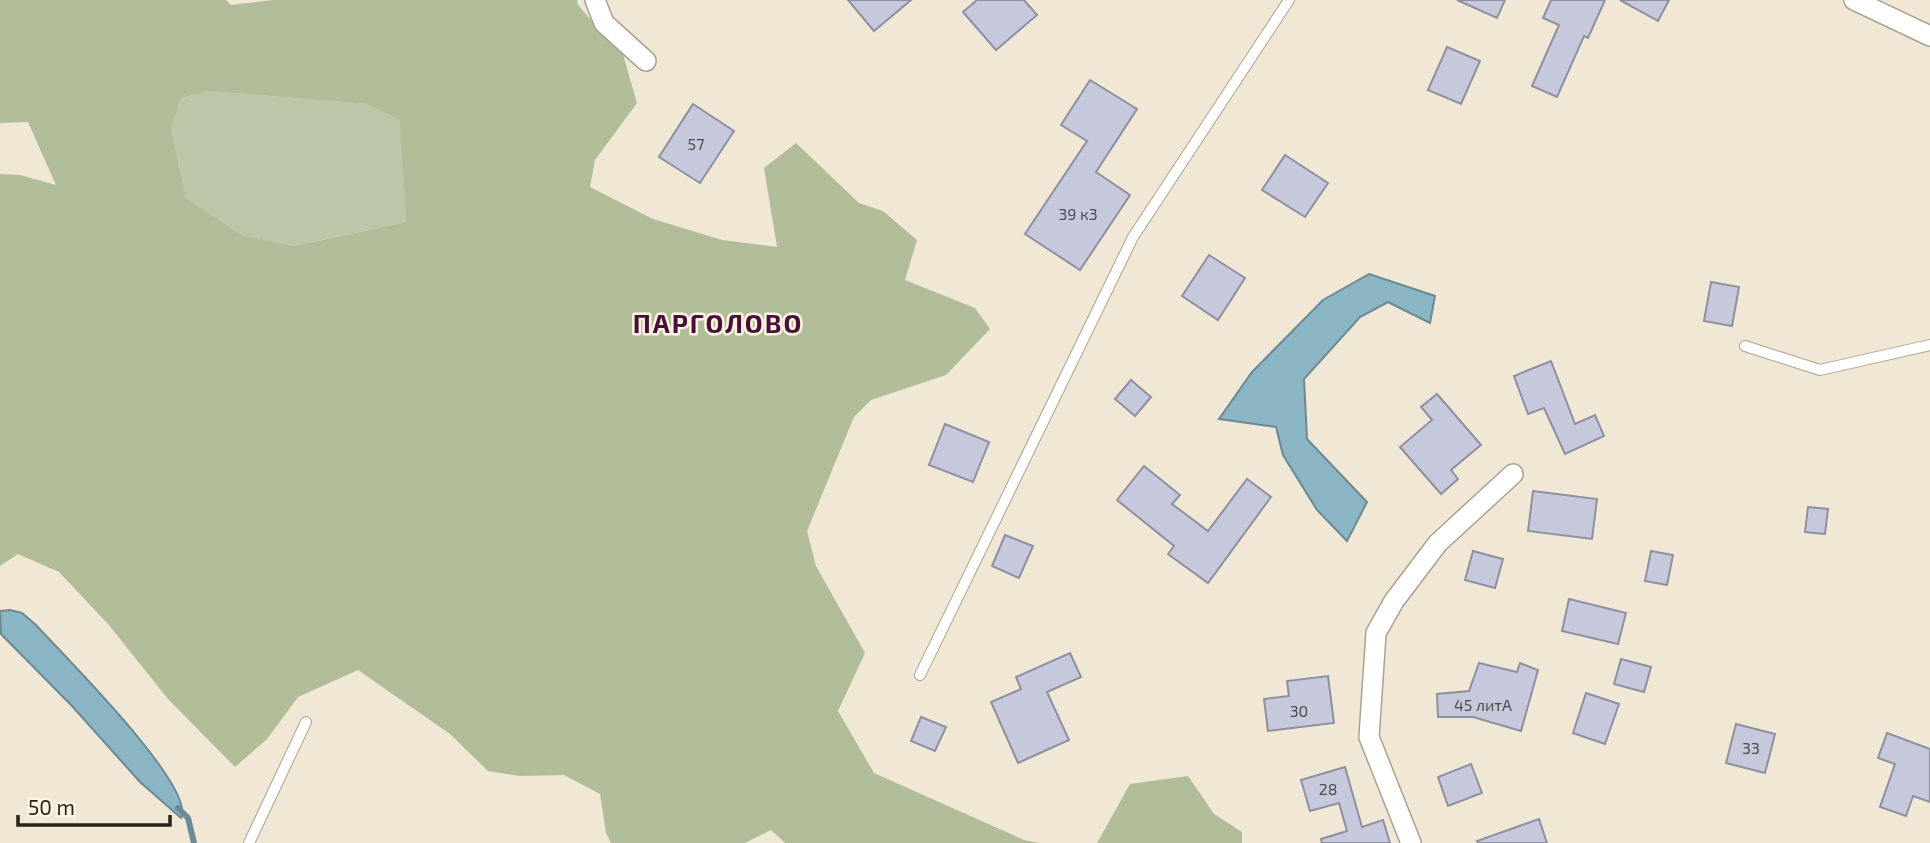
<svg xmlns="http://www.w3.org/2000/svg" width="1930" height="843" viewBox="0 0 1930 843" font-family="'Exo 2',sans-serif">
	<rect width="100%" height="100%" fill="#f0e7d4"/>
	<!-- green -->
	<path fill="#bcc6a9" d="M 209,91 L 368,104 L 401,120 L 406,222 L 294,246 L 242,235 L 186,198 L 171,127 L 182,98 Z"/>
	<!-- forest -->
	<g fill="#b1bd99" fill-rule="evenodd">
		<path d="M 0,0 L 226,0 L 231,5 L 273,0 L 577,0 L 578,5 L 605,36 L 622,51 L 637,103 L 595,160 L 590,187 L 653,219 L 722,240 L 777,247 L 764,168 L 796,143 L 859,203 L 883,211 L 917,240 L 905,280 L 975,308 L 990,329 L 946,375 L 871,400 L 854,417 L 807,531 L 816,566 L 865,653 L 838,711 L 874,773 L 1024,840 L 1040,843 L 785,843 L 771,830 L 745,843 L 611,843 L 606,833 L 600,794 L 564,775 L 520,776 L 488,771 L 450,734 L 358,670 L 298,697 L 267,739 L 235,767 L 168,699 L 108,624 L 59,572 L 18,554 L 0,566 L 0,174 L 20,175 L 56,185 L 28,122 L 0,123 ZM 209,91 L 367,104 L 400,120 L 406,222 L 294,246 L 242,235 L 186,198 L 171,127 L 182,98 Z"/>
		<path d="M 1188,776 L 1214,814 L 1242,832 L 1242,843 L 1097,843 L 1130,784 Z"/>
	</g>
	<!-- water -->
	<g fill="#89b5c5" stroke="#6c8a93" stroke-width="2">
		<path d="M 1369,274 L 1435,296 L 1430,323 L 1388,302 L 1360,317 L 1304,379 L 1307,439 L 1367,502 L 1347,541 L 1317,510 L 1283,455 L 1276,427 L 1219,419 L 1252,372 L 1323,300 Z"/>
		<path d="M 10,610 L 22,613 L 36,625 C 61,653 197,787 181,818 L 140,782 L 72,706 L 1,634 L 0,611 Z"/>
	</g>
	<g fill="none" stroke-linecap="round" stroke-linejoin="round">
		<!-- stream -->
		<path stroke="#6c8a93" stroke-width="6" d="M 178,808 L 188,818 L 194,843"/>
	</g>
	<!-- building -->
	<g fill="#c6c8db" stroke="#8e90a2" stroke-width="2">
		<path d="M 848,0 L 911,0 L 874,31 Z"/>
		<path d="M 977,0 L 1024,0 L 1037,15 L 996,50 L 963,12 Z"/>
		<path d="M 1457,0 L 1505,0 L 1497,18 Z"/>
		<path d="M 1551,0 L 1605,0 L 1588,38 L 1584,36 L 1557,97 L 1532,86 L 1559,25 L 1543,18 Z"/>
		<path d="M 1620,0 L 1669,0 L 1658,21 Z"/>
		<path d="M 1447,47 L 1480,61 L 1461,104 L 1428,90 Z"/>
		<path d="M 1090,80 L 1137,109 L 1096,172 L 1130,195 L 1080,270 L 1025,234 L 1087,141 L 1061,125 Z"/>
		<path d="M 693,104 L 734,131 L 700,183 L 659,157 Z"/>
		<path d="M 1285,155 L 1328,183 L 1305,217 L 1262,190 Z"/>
		<path d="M 1209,255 L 1245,278 L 1218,320 L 1182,296 Z"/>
		<path d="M 1711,282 L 1739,287 L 1732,326 L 1704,321 Z"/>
		<path d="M 1551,361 L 1575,424 L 1595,415 L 1604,436 L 1565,454 L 1544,408 L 1528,414 L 1514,376 Z"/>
		<path d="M 1131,380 L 1151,397 L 1135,416 L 1115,399 Z"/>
		<path d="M 1437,394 L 1481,445 L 1451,470 L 1458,479 L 1441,494 L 1400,447 L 1432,420 L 1421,407 Z"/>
		<path d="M 945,424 L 989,442 L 973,482 L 929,465 Z"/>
		<path d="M 1144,466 L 1180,495 L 1172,504 L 1208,531 L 1247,479 L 1271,497 L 1208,583 L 1168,554 L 1174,546 L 1117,500 Z"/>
		<path d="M 1533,491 L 1597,499 L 1592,539 L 1528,531 Z"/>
		<path d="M 1808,507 L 1828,509 L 1825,534 L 1805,532 Z"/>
		<path d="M 1005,535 L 1033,546 L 1019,578 L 992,566 Z"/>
		<path d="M 1473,551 L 1503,559 L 1495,588 L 1465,580 Z"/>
		<path d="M 1651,551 L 1673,555 L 1667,585 L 1645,581 Z"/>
		<path d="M 1569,599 L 1626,613 L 1618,644 L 1562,631 Z"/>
		<path d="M 1070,653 L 1081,677 L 1047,692 L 1069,740 L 1018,763 L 991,702 L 1021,689 L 1016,677 Z"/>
		<path d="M 1621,659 L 1651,667 L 1644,692 L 1614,684 Z"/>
		<path d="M 1479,663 L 1517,672 L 1520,663 L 1538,670 L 1521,731 L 1473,717 L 1438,717 L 1437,694 L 1469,691 Z"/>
		<path d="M 1328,676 L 1334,723 L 1268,731 L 1264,699 L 1289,696 L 1287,681 Z"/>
		<path d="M 1586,693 L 1619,704 L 1605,744 L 1573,733 Z"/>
		<path d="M 921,717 L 946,727 L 935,751 L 911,741 Z"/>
		<path d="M 1736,724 L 1775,734 L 1765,773 L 1726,763 Z"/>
		<path d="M 1887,733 L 1930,749 L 1930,802 L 1913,796 L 1906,816 L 1880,807 L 1895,764 L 1878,758 Z"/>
		<path d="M 1471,764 L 1482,793 L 1448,806 L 1438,777 Z"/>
		<path d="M 1345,767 L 1362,827 L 1383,820 L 1390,843 L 1322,843 L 1321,839 L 1347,831 L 1339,803 L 1310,811 L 1301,780 Z"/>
		<path d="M 1539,819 L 1547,843 L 1478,843 L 1477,841 Z"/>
	</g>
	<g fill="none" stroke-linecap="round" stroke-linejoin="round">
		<!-- service casing -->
		<g stroke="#aaa291" stroke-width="12">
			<g id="service">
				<path d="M 1745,346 L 1820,370 L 1930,345"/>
				<path d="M 920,675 L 1133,237 L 1289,0"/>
				<path d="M 249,843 L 306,722"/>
			</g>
		</g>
		<!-- minor casing -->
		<g stroke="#aaa291" stroke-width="22">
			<g id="minor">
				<path d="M 595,0 L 604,23 L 646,61"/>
				<path d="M 1854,0 L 1930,36"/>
				<path d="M 1411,843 L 1369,737 L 1376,633 L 1394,601 L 1438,543 L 1513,474"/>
			</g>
		</g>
		<!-- service -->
		<use href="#service" stroke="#fff" stroke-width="10"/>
		<!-- minor -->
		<use href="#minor" stroke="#fff" stroke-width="19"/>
	</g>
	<g text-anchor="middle" stroke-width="5" stroke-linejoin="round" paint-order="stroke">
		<!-- number labels -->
		<g font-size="16" fill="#4f4d4c">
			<text x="696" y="150">57</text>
			<text x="1078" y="220">39 к3</text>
			<text x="1483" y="711">45 литА</text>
			<text x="1299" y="717">30</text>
			<text x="1751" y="754">33</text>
			<text x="1328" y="795">28</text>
		</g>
		<!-- district labels -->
		<g font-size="26" font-weight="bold" letter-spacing="2" fill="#4a0f38" stroke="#fdf4e1">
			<text x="718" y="333">ПАРГОЛОВО</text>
		</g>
	</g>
	<!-- scale -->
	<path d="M18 815v10h152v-10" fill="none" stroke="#27241d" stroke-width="3.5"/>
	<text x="28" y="815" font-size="21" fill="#27241d" stroke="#fdf4e1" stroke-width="5" paint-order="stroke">50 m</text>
</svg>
